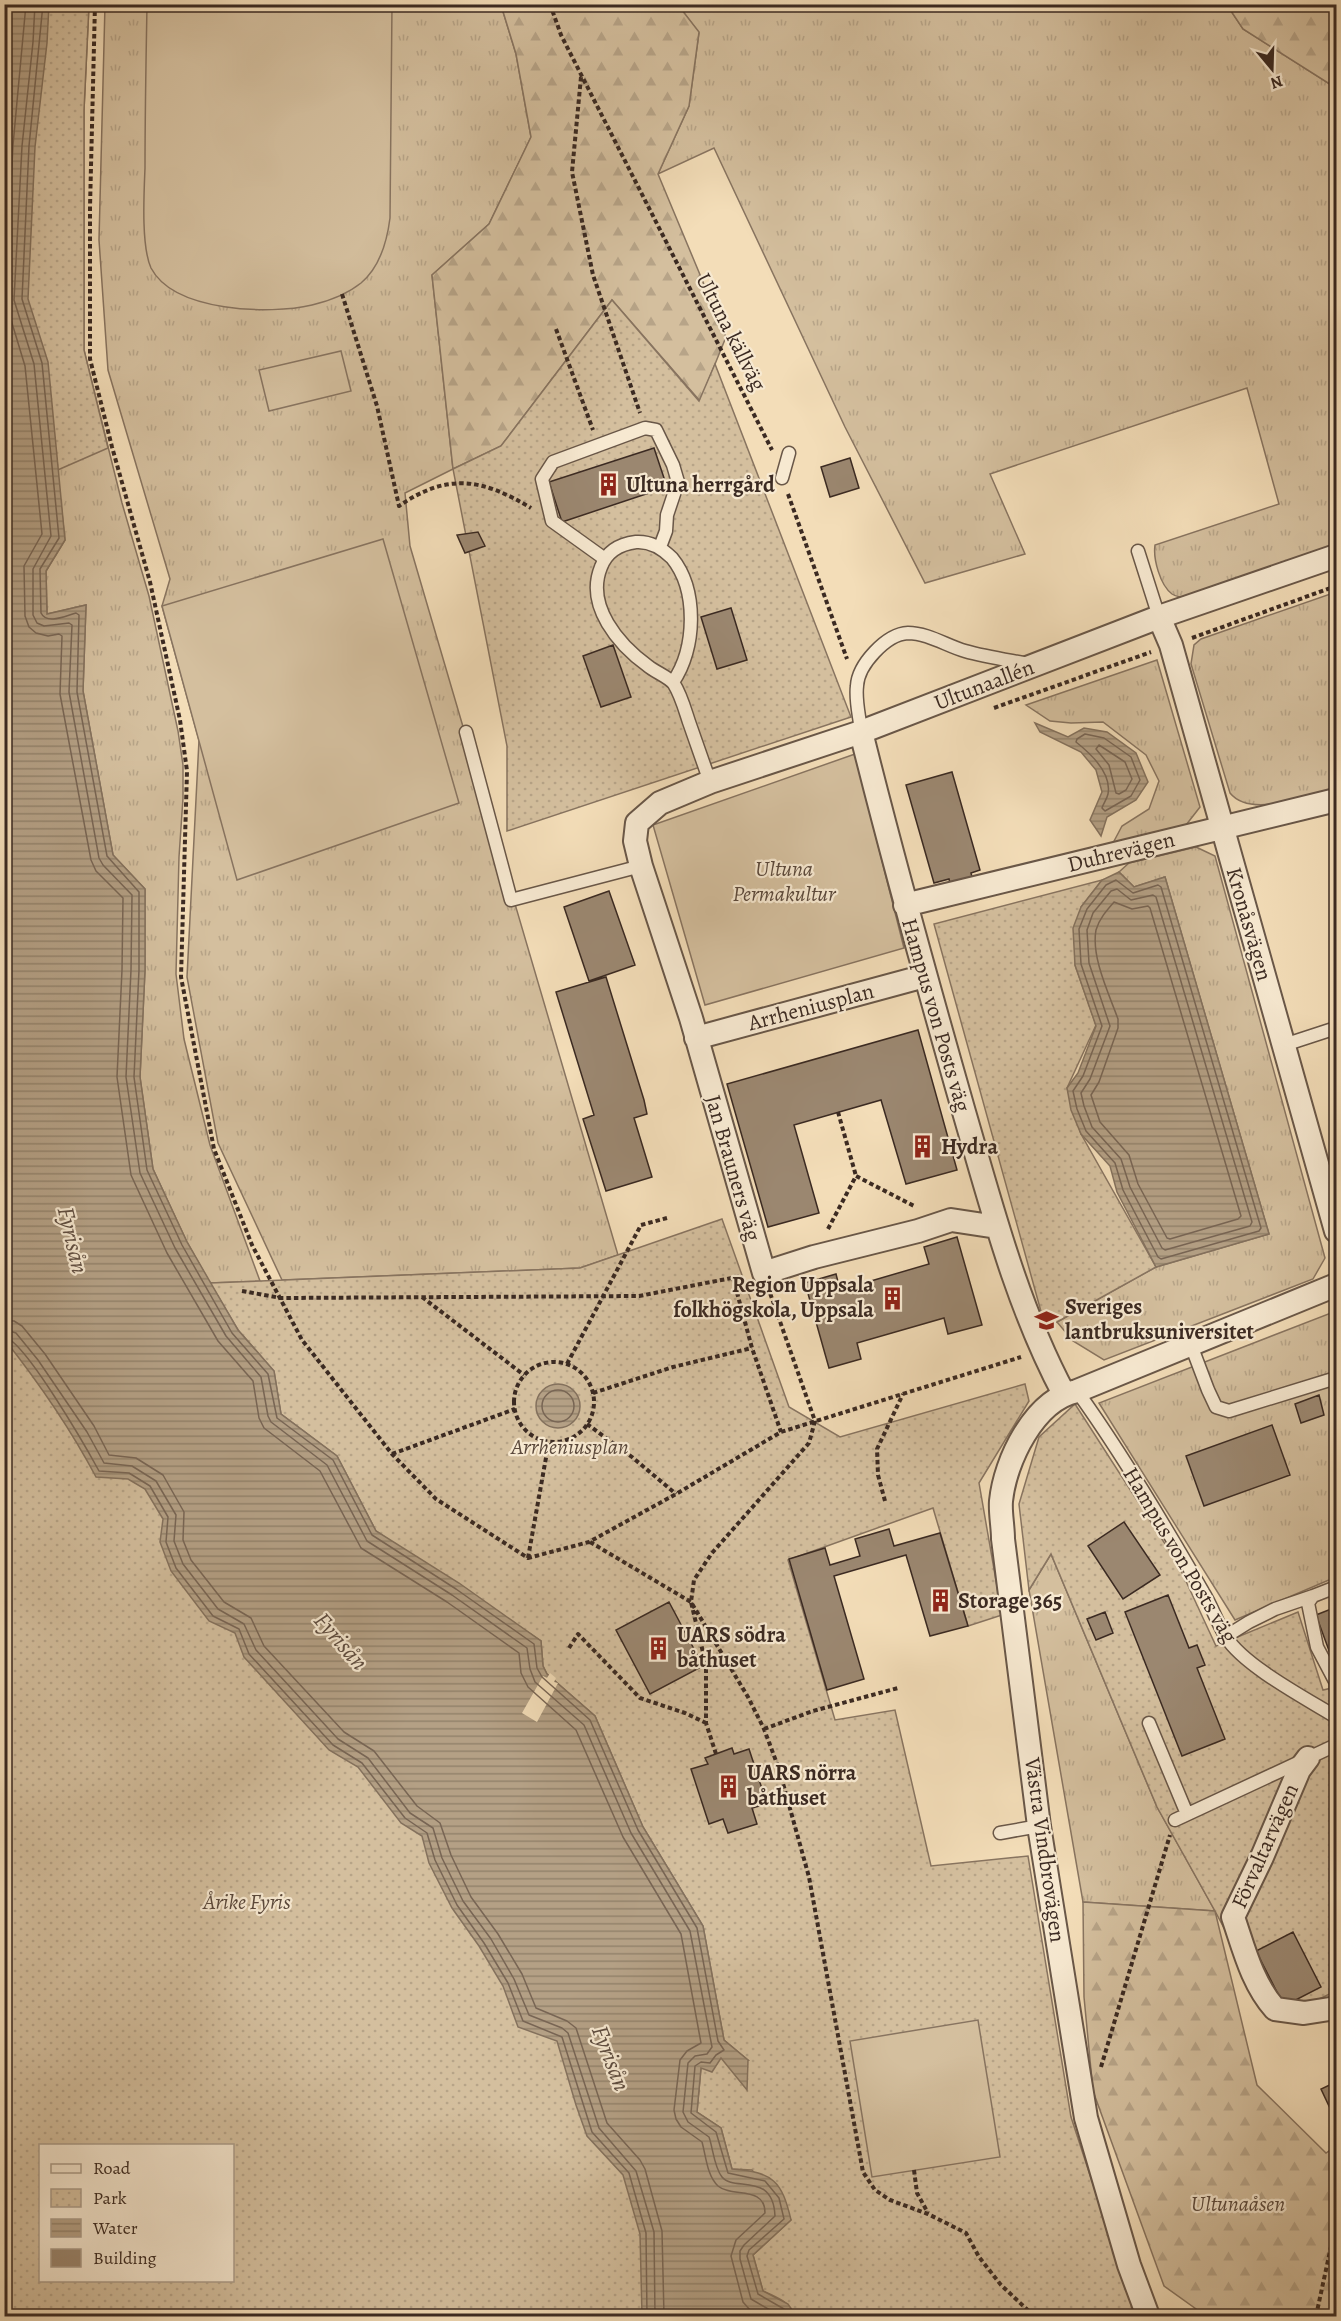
<svg xmlns="http://www.w3.org/2000/svg" width="1341" height="2321" font-family="Alegreya,serif">
<style>
.grass{fill:url(#grass-tufts);stroke:#887460;stroke-width:1.5}
.forest{fill:url(#forest-firs);stroke:#887460;stroke-width:1.5}
.park{fill:url(#park-dots);stroke:#887460;stroke-width:1.5;fill-rule:evenodd}
.garden{fill:#d4bf9e;stroke:#887460;stroke-width:1.5}
.water{fill:url(#water-rules);stroke:#84715d;stroke-width:1.5}
.pier{fill:#f3ddb8}
.lines{fill:none;stroke-linecap:round;stroke-linejoin:round}
.shore{stroke:#786554;stroke-width:1.5}
.building{fill:#9b8770;stroke:#3b2a22;stroke-width:1.5}
.service-casing{stroke:#695748;stroke-width:15}
.minor-casing{stroke:#695748;stroke-width:26}
.path{stroke:#3b2a22;stroke-width:4;stroke-dasharray:4.5 3;stroke-linecap:butt}
.service{stroke:#f7e9d1;stroke-width:12}
.minor{stroke:#f7e9d1;stroke-width:22}
.labels{text-anchor:middle;dominant-baseline:central;stroke-width:4.5;stroke-linejoin:round;paint-order:stroke}
.street-label{font-size:22px;fill:#3b2a22;stroke:#f7e9d1}
.poi-label{font-size:22px;font-weight:bold;fill:#3b2a22;stroke:#f7e9d1;text-anchor:start}
.park-label{font-size:22px;font-style:italic;fill:#5a483b;stroke:#f7e9d1}
.water-label{font-size:24px;font-style:italic;fill:#5f4d40;stroke:#f7e9d1}
</style>
<defs>
<pattern id="grass-tufts" width="24" height="20" patternUnits="userSpaceOnUse" patternTransform="scale(1.5)"><rect width="24" height="20" fill="#d4bf9e"/><path d="M3 7l-1-3M5 7V3M7 7l1-3M15 17l-1-3M17 17v-4M19 17l1-3" fill="none" stroke="#b7a488"/></pattern>
<pattern id="forest-firs" width="22" height="20" patternUnits="userSpaceOnUse" patternTransform="scale(1.5)"><rect width="22" height="20" fill="#d4bf9e"/><path d="M5 1l3.5 6h-7zM16 11l3.5 6h-7z" fill="#b7a488"/></pattern>
<pattern id="park-dots" width="8" height="8" patternUnits="userSpaceOnUse" patternTransform="scale(1.5)"><rect width="8" height="8" fill="#d4bf9e"/><path d="M2 2h.1M6 6h.1" fill="none" stroke="#b7a488" stroke-width="1.8" stroke-linecap="round"/></pattern>
<pattern id="water-rules" width="6" height="5" patternUnits="userSpaceOnUse" patternTransform="scale(1.5)"><rect width="6" height="5" fill="#b4a085"/><path d="M0 2.5h6" fill="none" stroke="#94836c"/></pattern>
</defs>
<rect width="100%" height="100%" fill="#f3ddb8"/>
<filter id="stains"><feTurbulence type="fractalNoise" baseFrequency=".00333" numOctaves="4"/><feColorMatrix values="0 0 0 0 .2 0 0 0 0 .09 0 0 0 0 .02 0 0 0 .5 -.17"/></filter>
<radialGradient id="worn" r=".72"><stop offset=".6" stop-color="#630" stop-opacity="0"/><stop offset="1" stop-color="#630" stop-opacity=".3"/></radialGradient>
<path class="grass" d="M89 5 84 110V350L122 503 149 596 178 731 183 765V798L179 857 176 974 184 1039 210 1145 260 1281 210 1283 187 1242 153 1169 140 1077 145 970V889L113 855 83 691 86 605 47 614 46 571 65 540 30 226Z
M105 5H501L516 54 531 137 489 224 432 275 453 469 405 493 410 546 618 1255 580 1268 282 1280 218 1143 187 977 199 740 162 606 170 579 108 370 99 240Z
M678 5H1227L1243 29 1336 88V548L1195 599C1188 598 1178 598 1172 594 1160 585 1153 559 1155 545L1279 504 1247 388 990 474 1025 554 925 583 845 427 714 148 658 174 689 106 699 33Z
M1336 592V788C1308 795 1251 819 1230 793L1191 664 1194 645 1201 639Z
M1157 660 1200 807 1186 825 1113 843 1122 826 1149 809 1159 781 1146 755 1103 722 1071 723 1050 721 1026 705Z
M1196 847 1215 856 1325 1258 1313 1279 1104 1360 1073 1341 1057 1322 1156 1267 1269 1234 1165 877 1134 887 1119 872 1129 863Z
M1336 1311V1577L1235 1620 1099 1403Z
M1051 1554 1157 1807 1215 1911 1083 1902 1029 1590Z"/>
<path class="forest" d="M501 5H678L699 32 689 106 658 174 726 337 700 401 612 300 501 446 453 469 432 275 489 224 531 137 516 54Z
M1227 5H1336V88L1243 29Z
M1083 1902 1215 1911 1257 2085 1326 2153 1336 2146V2316H1206L1164 2286 1093 2091 1084 1997Z"/>
<path class="park" d="M5 5H89L84 110V350L108 448 5 493Z
M612 300 699 401 715 364 851 717 507 831V746L453 469 501 446Z
M1102 880 1081 907 1075 965 1096 1025 1067 1088 1081 1134 1156 1267 1057 1322 1045 1326 934 924Z
M4 953 538 1866 709 2316H5ZM40 2146H232V2280H40Z
M722 1219 789 1407 840 1437 1025 1384 1029 1401 979 1483 1002 1615 968 1626 933 1508 788 1560 835 1720 895 1710 931 1866 1028 1856 1071 2117 1136 2316H794C792 2302 775 2297 763 2291L753 2255 791 2220 752 2170 732 2169 721 2128 697 2112 701 2068 721 2058 748 2060 724 2040 703 1926 643 1827 595 1716 547 1674 543 1666 541 1641 376 1531 337 1456 281 1414 274 1371 238 1330 210 1283 580 1268Z
M1075 1404 1178 1564 1216 1646 1298 1612 1323 1690 1336 1687V1991L1273 2021 1215 1911 1157 1807 1051 1554 1029 1590 1019 1504 1039 1437Z"/>
<path class="garden" d="M147 5H392L390 218C387 242 380 267 361 283 346 295 329 301 312 305 270 315 174 312 151 268 141 246 144 193 145 168 145 114 146 59 147 5Z
M341 351 351 391 269 411 259 370Z
M383 539 459 803 237 880 162 606Z
M855 754 904 948 705 1005 653 825Z
M978 2020 1000 2157 872 2177 850 2041Z"/>
<path class="water" d="M49 4 47 43 35 147 28 299 48 362 65 540 46 571 47 614 86 605 83 691 113 855 145 889V970L140 1077 153 1169 187 1242 238 1330 274 1371 281 1414 337 1456 376 1531 459 1583 541 1641 543 1666 547 1674 595 1716 643 1827 703 1926 724 2040 748 2060 747 2090 721 2058 712 2072 701 2068 697 2112 721 2128 732 2169C773 2172 782 2181 791 2220L753 2255 763 2291 788 2304 794 2313V2316H642L640 2234 623 2175 587 2136 576 2105 557 2041 518 2027 503 1986 479 1946 452 1908 429 1863 422 1836 401 1823 358 1767 329 1750 244 1657 235 1633 209 1621 171 1571 160 1542 163 1519 145 1489 128 1479 96 1477C70 1428 39 1383 5 1340L4 5Z
M1035 723 1068 737 1084 728 1107 732 1136 753 1148 782 1136 800 1107 817 1101 836 1090 820 1102 792 1096 770 1081 752 1040 732Z
M1119 872 1134 887 1165 877 1269 1234 1156 1267 1117 1192 1110 1166 1081 1134 1071 1110 1067 1088 1078 1073 1096 1026 1075 965 1073 928 1081 907 1102 880Z
M536 1406a22 22 0 1 1 44 0a22 22 0 1 1-44 0Z"/>
<path class="pier" d="M550 1673 556 1678 554 1682 558 1683 537 1722 522 1713 543 1676 547 1678Z"/>
<g class="lines">
<path class="shore" d="M26 4 13 145 5 300 25 366 42 534 24 566 25 616 29 627 36 633 48 636 59 634 62 636 60 694 91 860 96 871 123 898 122 970 117 1077 131 1175 167 1253 218 1341 253 1381 259 1418 264 1428 320 1471 361 1548 447 1602 519 1653 521 1673 528 1687 576 1730 623 1837 681 1934 701 2043 687 2051 680 2060 674 2110 676 2119 681 2127 702 2142C706 2156 707 2176 718 2186 732 2198 765 2185 765 2213L736 2240 731 2256 743 2302 750 2310 763 2316
M35 4 33 42 22 146 14 300 34 364 51 536 33 569V615L37 623 44 626 69 623 72 625 69 692 99 858 103 865 132 895 131 970 126 1077 140 1173 175 1248 226 1336 261 1377 268 1416 271 1422 327 1465 367 1541 452 1595 527 1648 530 1669 535 1682 584 1725 631 1833 690 1931 712 2047 707 2054 695 2056 688 2063 683 2112 688 2122 709 2137C713 2148 714 2167 722 2177 734 2192 773 2171 775 2216L744 2245 740 2251V2259L751 2299 780 2316
M43 4 29 146 22 299 42 363 59 538 40 569 41 613C47 625 65 616 76 613L79 615 77 692 107 856 139 892V970L134 1077 147 1170 182 1245 232 1333 268 1374 277 1418 333 1460 372 1535 456 1589 534 1644 537 1668 542 1677 590 1720 638 1830 697 1928 718 2041 724 2050 716 2055 710 2063 701 2062 695 2066 691 2113 716 2132 728 2173 765 2181 779 2198 784 2219 749 2250 747 2256 758 2294 784 2309 788 2316
M1085 734 1104 738 1131 757 1140 780 1131 796 1105 811 1102 808C1103 804 1107 799 1108 794 1112 773 1090 753 1076 742L1077 739Z
M1099 745 1125 762 1132 779 1126 790 1119 794 1116 793 1109 765 1096 749Z
M1116 880 1133 893 1158 885 1161 887 1261 1228 1259 1231 1161 1259 1158 1257 1123 1190 1115 1163 1086 1131 1077 1109 1073 1091 1083 1076 1102 1026 1081 964 1079 929 1087 909 1106 885Z
M1117 889 1131 900 1153 895 1156 897 1252 1222 1250 1226 1165 1250 1162 1248 1130 1187 1121 1159 1092 1127 1084 1106 1081 1093 1090 1079 1110 1026 1089 963 1087 930 1093 913 1111 891Z
M1114 902 1132 909 1148 906 1150 908 1241 1216 1238 1219 1170 1239 1167 1238 1138 1184 1129 1155 1100 1122 1091 1095 1099 1082 1118 1028V1019C1109 994 1091 957 1096 930 1099 919 1107 910 1114 902Z
M4 1320 14 1321 22 1326 45 1354 94 1426 109 1455 136 1458 163 1475 184 1512 183 1540 191 1560 224 1602 251 1618 264 1646 344 1732 374 1751 417 1806 440 1823 451 1855 471 1897 498 1934 522 1974 536 2008 567 2021 576 2028 607 2123 640 2160 645 2169 662 2231 664 2316
M4 1329 16 1333 38 1360 87 1432 104 1463 132 1466 156 1481 176 1515 174 1541 183 1564 218 1609 244 1624 256 1650 338 1739 368 1758 410 1813 433 1828 442 1858 463 1901 491 1939 514 1979 529 2015 562 2028 568 2033 599 2128 636 2171 654 2232 655 2316
M4 1337C24 1339 87 1449 99 1471L129 1473 150 1486 168 1517 166 1542 176 1568 213 1616 239 1629 249 1654 333 1745 362 1763 405 1818 427 1833 435 1860 457 1905 484 1943 508 1983 523 2021 562 2037 592 2132 629 2173 646 2233 647 2316
M542 1406a16 16 0 1 1 32 0a16 16 0 1 1-32 0Z"/>
</g>
<path class="building" d="M654 448 667 487 562 522 549 482Z
M850 458 859 488 830 497 821 467Z
M478 532 485 546 465 553 457 535Z
M731 608 747 660 717 669 701 617Z
M613 645 631 697 601 707 583 656Z
M952 772 980 870 971 873 972 877 950 883 949 879 934 883 906 785Z
M609 891 635 965 589 981 564 907Z
M606 977 644 1100 647 1114 634 1118 652 1177 606 1191 583 1119 594 1115 556 992Z
M918 1030 957 1170 906 1184 881 1100 794 1125 819 1213 768 1227 727 1084Z
M957 1237 982 1325 948 1334 944 1318 857 1343 861 1359 829 1368 805 1283 836 1274 840 1290 929 1264 924 1247Z
M1319 1395 1324 1415 1301 1423 1295 1404Z
M1272 1425 1290 1475 1204 1506 1186 1456Z
M1124 1522 1160 1575 1123 1599 1088 1546Z
M889 1529 894 1546 940 1533 968 1626 930 1636 906 1555 834 1576 864 1679 827 1690 789 1559 825 1548 830 1565 860 1556 855 1539Z
M1168 1595 1189 1648 1197 1645 1205 1665 1197 1668 1225 1739 1182 1756 1125 1612Z
M669 1602 703 1666 650 1694 616 1630Z
M1336 1607V1667H1335L1316 1615Z
M1105 1612 1113 1633 1096 1640 1087 1619Z
M732 1748 734 1754 749 1749 767 1804 752 1808 757 1824 728 1833 723 1819 709 1824 691 1769 708 1764 705 1758Z
M1293 1932 1321 1987 1284 2006 1256 1951Z
M1336 2082V2121L1321 2089Z"/>
<g class="lines">
<defs>
<path id="service" d="M782 478 789 453
M1138 551 1159 617
M605 559 552 521 542 479 553 462 645 428 656 430 673 465 678 482 667 515 666 531 660 547
M673 682C696 649 698 590 672 558 662 548 651 541 636 542 620 544 607 551 601 567 585 606 619 645 648 666 655 672 669 677 674 684 681 695 685 710 689 722 696 742 703 762 710 782
M466 732 511 900 641 866
M861 732C860 718 855 701 857 686 858 665 886 634 908 633 928 633 947 646 965 651 986 657 1008 660 1029 664
M1284 1045 1336 1028
M1191 1345 1208 1390 1216 1407 1229 1411 1336 1378
M1077 1391C1123 1455 1164 1524 1203 1592 1212 1606 1217 1623 1226 1637 1244 1666 1307 1699 1336 1717
M1225 1637 1249 1622 1275 1609 1313 1596
M1336 1689V1683L1317 1647 1308 1603 1313 1596 1336 1587
M1149 1723 1187 1814
M1175 1820 1336 1745
M1000 1833 1039 1826"/>
<path id="minor" d="M1159 617 1171 645 1336 1231
M861 732C893 860 928 986 964 1112 992 1208 1017 1306 1064 1394
M905 905 1336 800
M696 1038 925 976
M997 1227 951 1220 918 1231 814 1257 764 1273 691 1018 641 866 635 841 637 823 660 803 710 782 861 732 1159 617 1336 556
M1308 1758 1299 1770 1262 1857 1233 1917C1244 1949 1252 1983 1275 2009L1304 2013 1336 2008
M1148 2316 1129 2265 1086 2118 1039 1826 1003 1539C1003 1526 1000 1513 1001 1501 1005 1461 1034 1400 1077 1391L1336 1285"/>
</defs>
<use href="#service" class="service-casing"/>
<use href="#minor" class="minor-casing"/>
<path class="path" d="M95 4 90 207V359L112 447 150 582 180 720 187 771 181 977 214 1149 252 1245 302 1340 392 1454 436 1499 528 1558 589 1542 676 1494 781 1432 1021 1357
M550 4 561 35 772 450
M581 77 572 172 593 275 640 413
M342 294 377 406 399 506C448 472 483 479 531 508
M556 329 593 430
M788 494 847 659
M1192 638 1336 586
M994 708 1151 652
M838 1112 856 1176
M828 1229 856 1176 916 1207
M733 1278 752 1348 781 1432
M242 1291 281 1298 639 1296 742 1276
M422 1297 524 1375
M514 1402a40 40 0 1 1 80 0a40 40 0 1 1-80 0Z
M567 1364 641 1225 667 1218
M593 1393 673 1367 752 1348
M587 1424 632 1457 676 1494
M392 1454 515 1409
M885 1501 878 1475 877 1449 903 1394
M590 1542 691 1602 748 1697 764 1729 779 1769 809 1877 863 2172 875 2190 890 2200 928 2214 966 2233 979 2257 1001 2285 1034 2316
M528 1558 549 1441
M569 1648 578 1634 640 1698 685 1713 706 1723
M764 1729 813 1711 898 1688
M716 1754 706 1723V1665L691 1602 694 1580 712 1553 809 1443 815 1421 770 1293
M1101 2067 1170 1835
M914 2170 917 2193 928 2213
M1316 2316 1332 2242 1336 2236"/>
<use href="#service" class="service"/>
<use href="#minor" class="minor"/>
</g>
<defs>
<symbol id="building-bare" viewBox="-9 -9 18 18"><path d="M-4-6H4V6H1V3H-1V6H-4ZM-2.5-4.3h1.7v1.8h-1.7ZM.8-4.3h1.7v1.8H.8ZM-2.5-1h1.7V.8h-1.7ZM.8-1h1.7V.8H.8Z" fill="#8f2418" stroke="#f7e9d1" stroke-width="2.5" paint-order="stroke"/></symbol>
<symbol id="university-bare" viewBox="-9 -9 18 18"><path d="M0-5L7-2L0 1L-7-2ZM-4 1L0 2.5L4 1V4Q0 6-4 4Z" fill="#8f2418" stroke="#f7e9d1" stroke-width="2.5" paint-order="stroke"/></symbol>
</defs>
<g fill-rule="evenodd">
<use href="#building-bare" x="592" y="468" width="33" height="33"/>
<use href="#building-bare" x="906" y="1130" width="33" height="33"/>
<use href="#building-bare" x="876" y="1282" width="33" height="33"/>
<use href="#university-bare" x="1030" y="1304" width="33" height="33"/>
<use href="#building-bare" x="924" y="1584" width="33" height="33"/>
<use href="#building-bare" x="642" y="1632" width="33" height="33"/>
<use href="#building-bare" x="712" y="1770" width="33" height="33"/>
</g>
<g class="labels">
<g class="street-label">
<text transform="translate(731 332) rotate(63)">Ultuna källväg</text>
<text transform="translate(984 685) rotate(-21)">Ultunaallén</text>
<text transform="translate(1121 852) rotate(-14)">Duhrevägen</text>
<text transform="translate(1249 924) rotate(74)">Kronåsvägen</text>
<text transform="translate(811 1007) rotate(-15)">Arrheniusplan</text>
<text transform="translate(936 1015) rotate(74)">Hampus von Posts väg</text>
<text transform="translate(733 1168) rotate(74)">Jan Brauners väg</text>
<text transform="translate(1180 1555) rotate(59)">Hampus von Posts väg</text>
<text transform="translate(1265 1846) rotate(-66)">Förvaltarvägen</text>
<text transform="translate(1045 1850) rotate(82)">Västra Vindbrovägen</text>
</g>
<g class="poi-label">
<text x="626" y="485">Ultuna herrgård</text>
<text x="941" y="1147">Hydra</text>
<text x="874" y="1285" text-anchor="end">Region Uppsala<tspan x="874" dy="25">folkhögskola, Uppsala</tspan></text>
<text x="1065" y="1307">Sveriges<tspan x="1065" dy="25">lantbruksuniversitet</tspan></text>
<text x="958" y="1601">Storage 365</text>
<text x="677" y="1635">UARS södra<tspan x="677" dy="25">båthuset</tspan></text>
<text x="747" y="1773">UARS nörra<tspan x="747" dy="25">båthuset</tspan></text>
</g>
<g class="park-label">
<text x="784" y="869">Ultuna<tspan x="784" dy="25">Permakultur</tspan></text>
<text x="570" y="1447">Arrheniusplan</text>
<text x="247" y="1902">Årike Fyris</text>
<text x="1238" y="2204">Ultunaåsen</text>
</g>
<g class="water-label">
<text transform="translate(73 1240) rotate(77)">Fyrisån</text>
<text transform="translate(341 1641) rotate(49)">Fyrisån</text>
<text transform="translate(611 2058) rotate(69)">Fyrisån</text>
</g>
</g>
<rect width="1341" height="2321" fill="none" stroke="#f3ddb8" stroke-width="24"/>
<rect x="6" y="6" width="1329" height="2309" fill="none" stroke="#3b2a22" stroke-width="3"/>
<rect x="12" y="12" width="1317" height="2297" fill="none" stroke="#3b2a22" stroke-width="1.5"/>
<rect x="39" y="2144" width="195" height="138" fill="#f7e9d1" stroke="#ac9d8b" stroke-width="1.5"/>
<rect x="51" y="2164" width="30" height="9" fill="#f7e9d1" stroke="#ac9d8b" stroke-width="1.5"/>
<text x="93" y="2174" font-size="18" fill="#3b2a22">Road</text>
<rect x="51" y="2189" width="30" height="18" fill="url(#park-dots)" stroke="#ac9d8b" stroke-width="1.5"/>
<text x="93" y="2204" font-size="18" fill="#3b2a22">Park</text>
<rect x="51" y="2219" width="30" height="18" fill="url(#water-rules)" stroke="#ac9d8b" stroke-width="1.5"/>
<text x="93" y="2234" font-size="18" fill="#3b2a22">Water</text>
<rect x="51" y="2249" width="30" height="18" fill="#9b8770" stroke="#ac9d8b" stroke-width="1.5"/>
<text x="93" y="2264" font-size="18" fill="#3b2a22">Building</text>
<g transform="translate(1272 69) rotate(161)" stroke="#f7e9d1" stroke-width="4.5" paint-order="stroke">
<path d="M0-4.5L10 22L0 15L-10 22Z" fill="#3b2a22"/>
<text y="-9" font-size="16" font-weight="bold" text-anchor="middle" fill="#3b2a22">N</text>
</g>
<rect width="100%" height="100%" filter="url(#stains)"/>
<rect width="100%" height="100%" fill="url(#worn)"/>
</svg>
